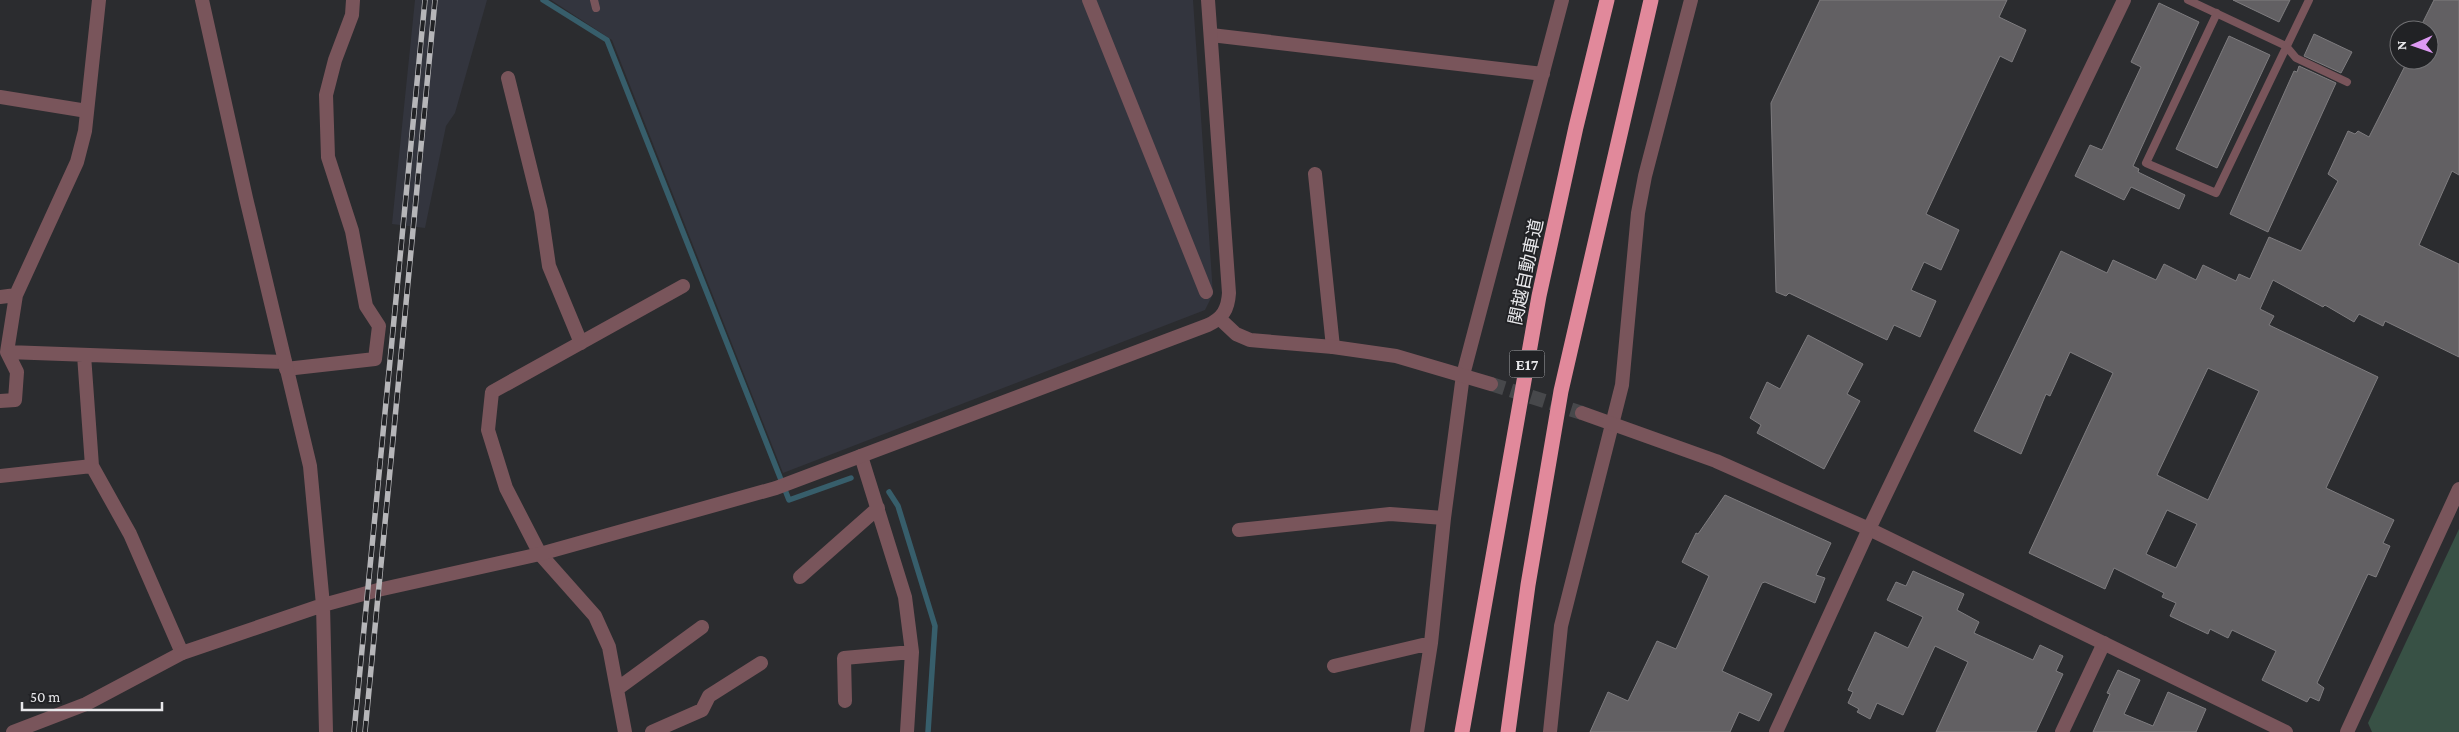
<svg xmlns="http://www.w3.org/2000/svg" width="2459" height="732" font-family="'Crimson Pro','Noto Sans JP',serif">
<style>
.built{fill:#33353e}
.green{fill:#385145}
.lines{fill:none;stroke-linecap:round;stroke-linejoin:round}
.stream{stroke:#375e6b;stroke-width:5.5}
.building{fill:#626063;stroke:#7e7c7f;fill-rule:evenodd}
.tertiary-tunnel{stroke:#47484b;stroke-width:14;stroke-dasharray:14 7;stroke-linecap:butt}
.service{stroke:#79555b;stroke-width:8}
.minor{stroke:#79555b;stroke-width:14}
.tertiary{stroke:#79555b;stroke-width:14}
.motorway{stroke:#e1899b;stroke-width:15}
.rail-casing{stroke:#b6b6b9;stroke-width:5.5}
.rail{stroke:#212225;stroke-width:4;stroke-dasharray:11;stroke-linecap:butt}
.labels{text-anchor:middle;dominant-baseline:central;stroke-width:4;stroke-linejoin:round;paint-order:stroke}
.shield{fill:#212225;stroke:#acadb0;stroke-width:1}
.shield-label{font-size:16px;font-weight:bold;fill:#e8e8eb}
.street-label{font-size:18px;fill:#e8e8eb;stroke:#212225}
</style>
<rect width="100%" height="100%" fill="#2b2c2f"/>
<path class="built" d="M415 0H487L455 113 446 126 425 228 392 224Z
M551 0H1193L1213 294 1205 310 783 473 612 40Z"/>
<path class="green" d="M2459 529V732H2372L2368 723Z"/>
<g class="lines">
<path class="stream" d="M543 0 607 40 789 500 851 478
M889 492 898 506 935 626 928 732"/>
</g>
<path class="building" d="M1820 0H2007L1999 17 2026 30 2012 62 2000 56 1926 214 1959 230 1941 270 1924 262 1911 290 1936 301 1920 337 1894 325 1887 340 1789 293 1786 296 1776 292 1771 103Z
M2233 0H2290L2279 22Z
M2434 0H2459V175L2452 171 2419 245 2459 264V357L2385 321 2383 326 2359 314 2354 322 2325 305 2323 307 2273 280 2260 309 2274 316 2269 325 2378 377 2326 488 2394 520 2383 543 2390 546 2376 577 2368 574 2317 683 2324 688 2319 701 2310 697 2307 702 2262 680 2276 651 2232 630 2228 638 2210 629 2208 634 2170 616 2176 603 2162 597 2164 593 2114 568 2105 589 2029 553 2113 373 2070 352 2050 396 2046 394 2021 454 1974 431 2061 251 2107 273 2113 260 2156 280 2164 264 2196 280 2203 265 2236 281 2239 274 2250 279 2269 237 2301 251 2338 181 2328 174 2348 131 2355 134 2358 131 2369 137 2408 60H2429V30H2419ZM2208 368 2259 391 2208 500 2157 475ZM2167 510 2197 524 2176 568 2146 554Z
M2159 3 2199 22 2133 166 2139 169 2138 172 2185 195 2179 209 2131 187 2124 200 2075 176 2090 145 2102 150 2141 67 2131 62Z
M2314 34 2352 52 2341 73 2304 56Z
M2229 36 2270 55 2217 168 2176 149Z
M2299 66 2336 83 2268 232 2230 214 2294 71 2297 72Z
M1808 335 1863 364 1847 394 1860 401 1824 469 1757 433 1761 425 1750 418 1767 382 1780 389Z
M1725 495 1831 543 1816 575 1825 578 1815 603 1765 582 1762 583 1722 671 1772 694 1759 721 1739 712 1730 732H1590L1608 692 1628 701 1657 641 1676 649 1709 576 1682 562 1696 533 1698 534Z
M1913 571 1964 594 1957 610 1979 622 1974 633 2033 660 2040 645 2063 656 2056 671 2063 674 2036 732H1936L1968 662 1935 646 1903 715 1877 703 1870 719 1857 712 1859 709 1848 703 1853 692 1848 690 1875 632 1908 648 1923 617 1887 600 1896 582 1906 586Z
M2118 670 2140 680 2124 714 2153 726 2168 692 2206 709 2196 732H2093L2110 694 2107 693Z"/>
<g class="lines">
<path class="tertiary-tunnel" d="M1491 384 1582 413"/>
<path class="service" d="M594 0 596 8
M2188 0 2286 46 2296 58 2347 82
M2217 13 2146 163 2216 193 2309 0"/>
<path class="minor" d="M1089 0 1206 292
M1211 35 1543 74
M508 78 541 211 549 266 581 343
M0 97 87 111
M1315 174 1333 347
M0 297 16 295
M7 352 285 362
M84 355 92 466 130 534 182 653
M286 369 375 359 379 326 366 306 352 231 328 157 326 95 335 60 352 15 353 0
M0 401 15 400 17 372 7 352 16 295 77 162 85 131 99 0
M861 456 905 597 912 652 907 732
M0 476 92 466
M1239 530 1390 514 1444 518
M800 577 878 508
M1334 666 1431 643
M617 689 702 627
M845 701 844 658 912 652
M625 732 609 647 595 616 540 554 506 488 488 430 492 392 683 286
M652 732 702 710 709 696 761 663
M1417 732 1431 643 1444 518 1463 375 1562 0
M1550 732 1561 626 1622 385 1638 213 1645 176 1691 0
M2062 732 2104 643"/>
<path class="tertiary" d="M202 0 246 198 310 466 323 605 326 732
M1220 319 1236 334 1250 340 1333 347 1396 356 1491 384
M1582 413 1716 461 1869 529 2286 732
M13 732 86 704 182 653 323 605 378 590 540 554 776 488 1208 325C1223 318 1228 309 1229 293L1208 0
M1776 732 1869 529 2124 0
M2347 732 2459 489"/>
<path class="motorway" d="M1462 732 1539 296 1576 127 1607 0
M1508 732 1528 585 1561 391 1651 0"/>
<defs>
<path id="rail" d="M354 732 425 0
M365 732 435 0"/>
</defs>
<use href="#rail" class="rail-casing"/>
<use href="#rail" class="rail"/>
</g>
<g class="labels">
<rect class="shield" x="1509.5" y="350.5" width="35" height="27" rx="4"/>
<g class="shield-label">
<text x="1527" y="364">E17</text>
</g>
<g class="street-label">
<text transform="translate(1526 272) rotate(-78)">関越自動車道</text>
</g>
</g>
<g transform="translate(2414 45) rotate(268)"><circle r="24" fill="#212225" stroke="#717174"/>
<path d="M0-4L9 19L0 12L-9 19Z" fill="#dd99f3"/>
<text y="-8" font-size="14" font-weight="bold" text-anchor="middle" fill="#e8e8eb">N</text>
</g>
<path d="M22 702v8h140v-8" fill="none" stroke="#e8e8eb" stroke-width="2.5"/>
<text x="30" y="702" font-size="15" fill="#e8e8eb" stroke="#212225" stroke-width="4" paint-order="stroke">50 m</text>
</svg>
